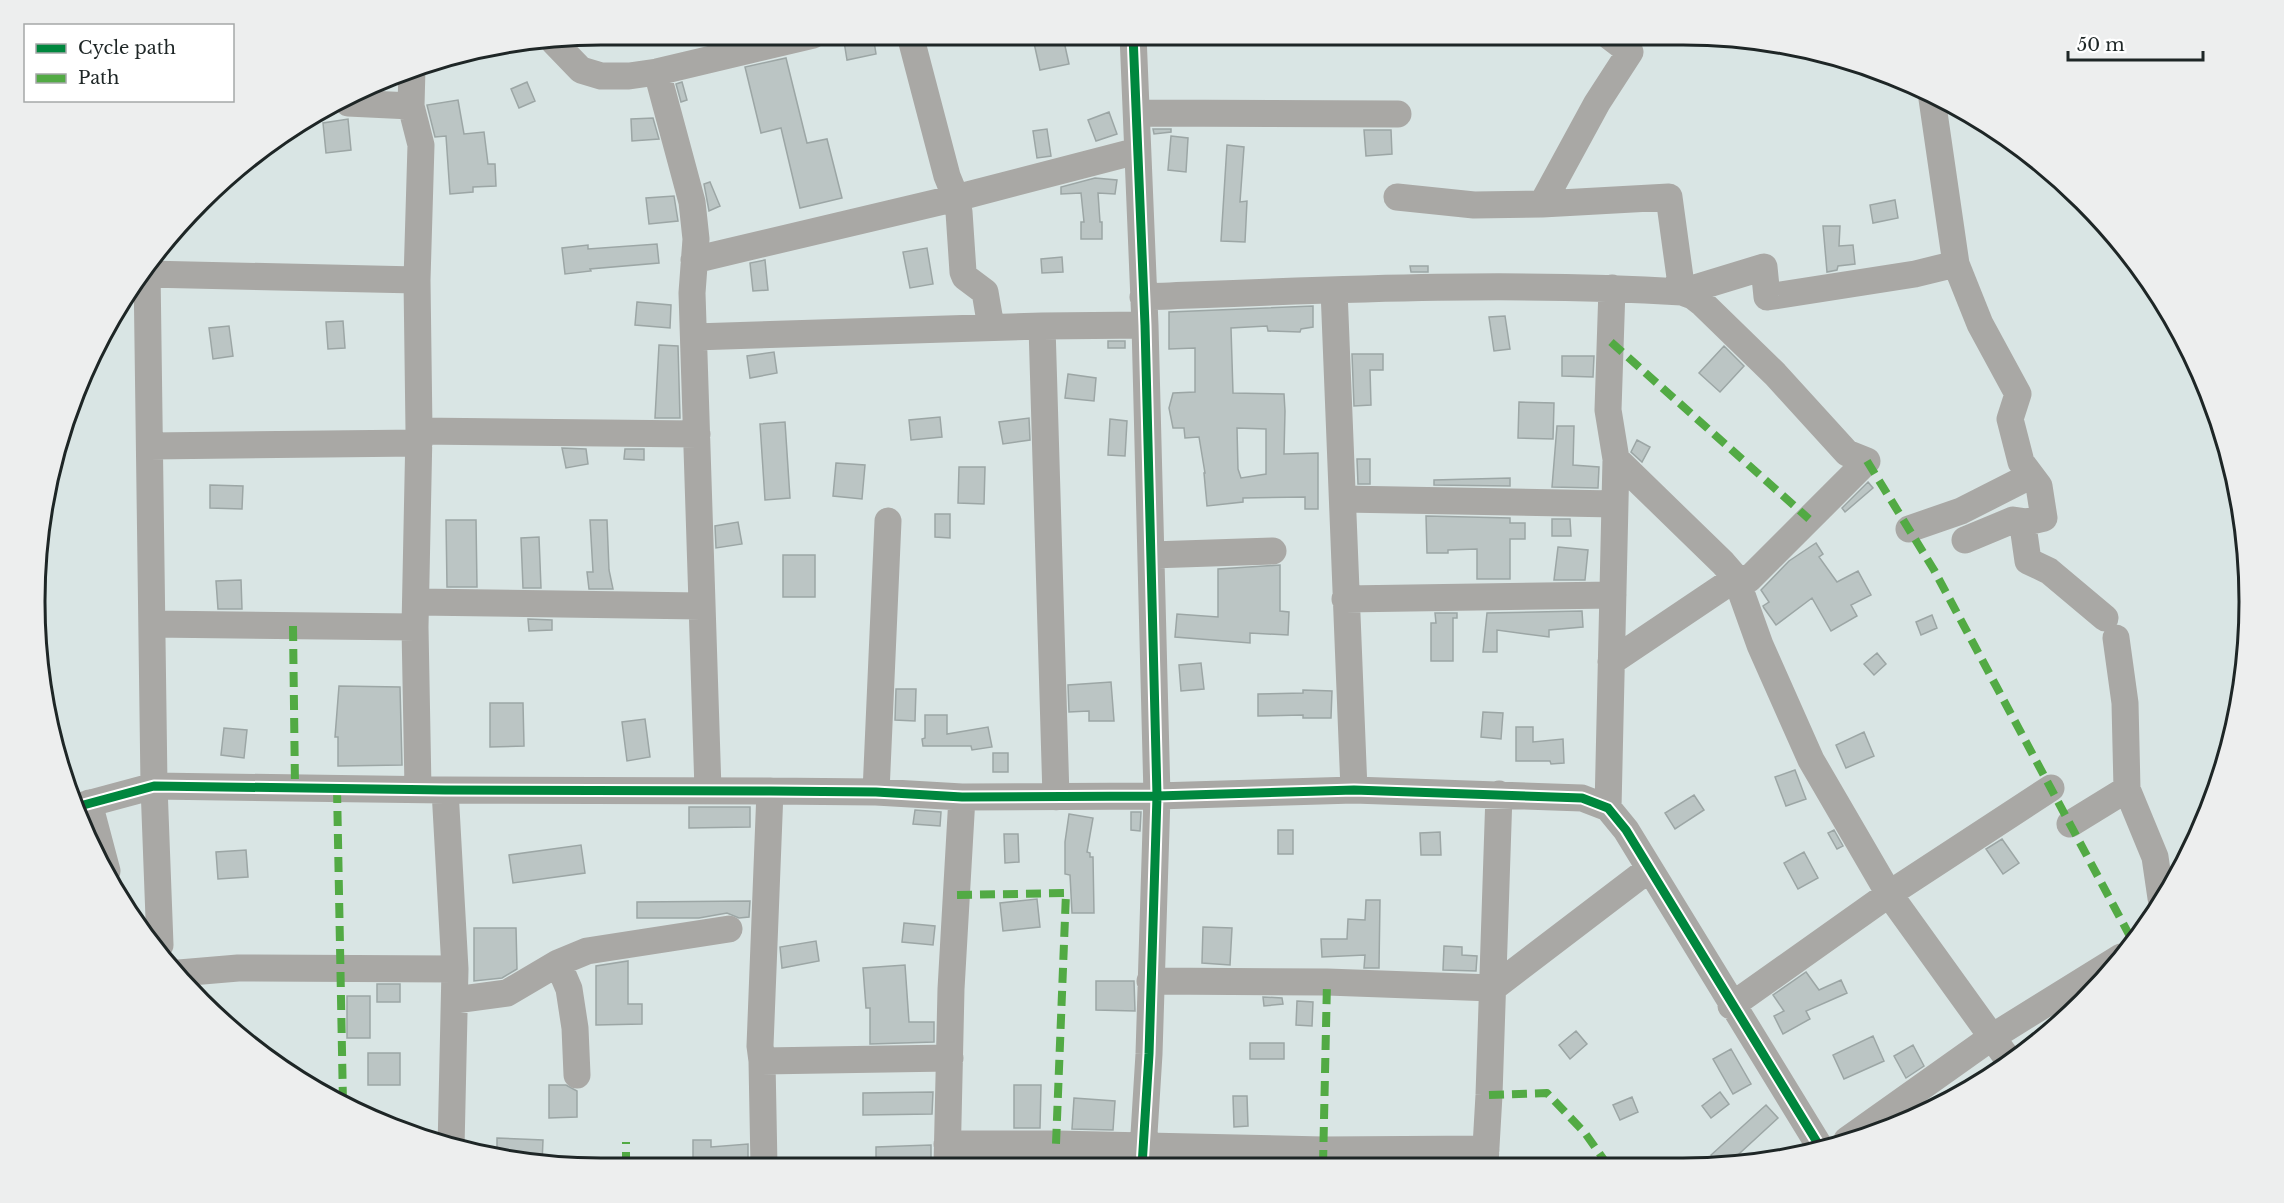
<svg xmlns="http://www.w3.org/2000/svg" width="2284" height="1203" font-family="'Libre Baskerville',serif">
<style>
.building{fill:#bbc5c4;stroke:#9ca6a5;stroke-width:1.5;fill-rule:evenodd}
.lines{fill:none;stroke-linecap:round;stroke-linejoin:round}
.minor{stroke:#a9a8a5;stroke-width:27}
.quiet{stroke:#52aa44;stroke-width:8;stroke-dasharray:15 8;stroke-linecap:butt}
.cycleway-casing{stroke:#fff;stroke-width:13}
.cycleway{stroke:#00873e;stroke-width:9}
.rim{fill:none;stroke:#1e2626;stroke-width:3}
</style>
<rect width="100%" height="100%" fill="#d9e5e4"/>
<path class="building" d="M843 35H873L876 54 847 60Z
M1063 37 1069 64 1040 70 1034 43Z
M786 58 807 143 827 139 842 198 800 208 781 128 761 133 745 67Z
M527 82 535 101 519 108 511 89Z
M682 82 687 100 681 102 676 84Z
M458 100 464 134 484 132 488 164H495L496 186 473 187V192L450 194 446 136 435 137 427 105Z
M1109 112 1117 134 1096 141 1088 120Z
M653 118 659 139 632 141 631 119Z
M348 119 351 150 326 153 323 123Z
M1047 129 1051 156 1037 158 1033 131Z
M1153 129H1171V132L1154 134Z
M1364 130H1391L1392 154 1366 156Z
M1171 136 1188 138 1186 172 1168 170Z
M1227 145 1244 147 1240 202 1247 201 1245 242 1221 241Z
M1095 178 1117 180 1115 194 1098 193 1100 222H1102V239H1081V222H1084L1081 193 1061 194V187Z
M710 182 720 206 709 211 704 184Z
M674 196 678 221 649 224 646 198Z
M1895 200 1898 218 1873 223 1870 205Z
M1823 226H1840L1839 246 1853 245 1855 264 1838 266 1837 270 1827 272Z
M657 244 659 263 590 269 591 271 565 274 562 248 588 245V249Z
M927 248 933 284 910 288 903 252Z
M1062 257 1063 272 1042 273 1041 259Z
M765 260 768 290 753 291 750 263Z
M1410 266H1428V272H1411Z
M637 302 671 305 670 328 635 325Z
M1313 306V327L1301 329 1300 332 1268 331 1267 326 1231 328 1233 393 1284 394 1285 411 1284 454 1318 453V509H1305V497L1243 498V502L1207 506 1204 473H1205L1199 437 1185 438 1184 428H1173L1169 408 1173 393 1195 392V348L1169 349V312ZM1237 428 1266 429V474L1241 478 1238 469Z
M1505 316 1510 349 1494 351 1489 317Z
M343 321 345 348 328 349 326 322Z
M229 326 233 356 213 359 209 328Z
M1108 341H1125V348H1108Z
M659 345 678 346 680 418H655Z
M1724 346 1744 366 1720 392 1699 373Z
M774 352 777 373 750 378 747 356Z
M1352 354H1383V370H1370L1371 405 1354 406Z
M1562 356H1594L1593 377 1562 376Z
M1068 374 1096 378 1094 401 1065 398Z
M1519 402 1554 403 1553 439 1518 438Z
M940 417 942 437 911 440 909 420Z
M1029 418 1030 440 1003 444 999 422Z
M1110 419 1127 421 1125 456 1108 455Z
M785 422 790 498 765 500 760 424Z
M1557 426H1574L1573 465 1599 467 1598 488 1552 487Z
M1637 440 1650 447 1642 462 1631 452Z
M562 448 586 449 588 464 566 468Z
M625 449H644V460L624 459Z
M1357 459H1370V484H1358Z
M836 463 865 465 862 499 833 496Z
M959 467H985L984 504 958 503Z
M1510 478V486L1434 485V480Z
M1868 482 1873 488 1845 512 1842 508Z
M210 485 243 486 242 509 210 508Z
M935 514H950V538L935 537Z
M1426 516 1510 518V523H1525V539H1510V579H1477V549L1448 550V553H1427Z
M1552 519H1570L1571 536H1552Z
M446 520H476L477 587H447Z
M590 520H607L609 570 613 589H589L587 572H593Z
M738 522 742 544 716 548 715 526Z
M539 537 541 588H523L521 538Z
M1816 543 1823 554 1819 557 1837 582 1858 571 1871 595 1851 605 1857 616 1831 631 1812 598 1776 625 1764 608 1763 606 1769 602 1761 590 1789 561Z
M1558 547 1588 550 1585 580H1554Z
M783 555H815V597H783Z
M1280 565V611L1289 612 1288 635 1250 633V643L1175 637 1177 614 1218 617V569Z
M241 580 242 609H218L216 581Z
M1582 611 1583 627 1549 630V637L1497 630V652H1483L1487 613Z
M1435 613H1457V618H1453V661H1431V623H1436Z
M1932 615 1937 628 1921 635 1916 622Z
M528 619 552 620V630L529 631Z
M1877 653 1886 664 1874 675 1864 664Z
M1201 663 1204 689 1181 691 1179 665Z
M1111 682 1114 721H1089V711L1069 712 1068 685Z
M339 686 400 687 402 765 338 766V737H335Z
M896 689H916L915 721 895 720Z
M1303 690 1332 691 1331 718H1303V715L1258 716V694L1303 693Z
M490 703H523L524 746 490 747Z
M1483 712 1503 713 1501 739 1481 737Z
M925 715H947V734L988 727 992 747 972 750 971 746H923L922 739 925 738Z
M645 719 650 757 627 761 622 722Z
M1516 727H1533V742L1563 739 1564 763 1551 764 1550 761H1516Z
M224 728 247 730 244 758 221 755Z
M1864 732 1874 756 1846 768 1836 745Z
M993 753H1008V772H993Z
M1795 770 1806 799 1786 806 1775 777Z
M1694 795 1704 810 1675 829 1665 813Z
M689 807H750V827L689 828Z
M915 810 941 812 940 826 913 824Z
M1131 812H1141L1140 831 1131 830Z
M1069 814 1093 818 1087 852 1090 853V857H1093L1094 913H1072L1070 875 1065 874V842Z
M1278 830H1293V854H1278Z
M1834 830 1843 846 1837 849 1828 833Z
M1440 832 1441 855H1421L1420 833Z
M1004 834H1018L1019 862 1005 863Z
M2002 839 2019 863 2003 874 1986 849Z
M581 845 585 873 513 883 509 855Z
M246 850 248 877 218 879 216 852Z
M1804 852 1818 878 1798 889 1784 863Z
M1037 899 1040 927 1003 931 1000 903Z
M1366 900H1380L1379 968H1364L1365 955 1322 957 1321 939H1347L1348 919 1365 920Z
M750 901 749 917 739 918 727 913 699 918H637V902Z
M904 923 935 926 933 945 902 942Z
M1203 927 1232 928 1230 965 1202 963Z
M474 928H516L517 969 502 978 474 981Z
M816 941 819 961 782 968 780 947Z
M1444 946 1462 947V955L1477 956 1476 971 1443 970Z
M628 961V1004H642V1024L596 1025V966Z
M905 965 909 1022H934V1042L870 1044V1008H866L863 968Z
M1806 972 1819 990 1841 980 1847 993 1806 1011 1810 1019 1783 1034 1774 1016 1784 1011 1773 995Z
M1096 981H1134L1135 1011 1096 1010Z
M377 984H400V1002H377Z
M347 996H370V1038H347Z
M1263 997 1282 998 1283 1004 1264 1006Z
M1297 1001 1313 1002 1312 1026 1296 1025Z
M1576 1031 1587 1044 1570 1059 1559 1045Z
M1873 1036 1884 1061 1844 1079 1833 1055Z
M1250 1043H1284V1059H1250Z
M1913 1045 1924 1066 1906 1078 1894 1056Z
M1731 1049 1751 1084 1733 1094 1713 1059Z
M368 1053H400V1085H368Z
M549 1085H566L577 1091V1117L549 1118Z
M1014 1085H1041L1040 1128H1014Z
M933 1092 932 1114 863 1115V1093Z
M1720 1092 1729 1104 1711 1118 1702 1106Z
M1233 1096H1247L1248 1126 1234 1127Z
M1632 1097 1638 1112 1620 1120 1613 1105Z
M1074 1098 1115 1101 1113 1130 1072 1129Z
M1766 1105 1778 1118 1728 1164H1717L1711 1155Z
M497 1138 543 1140 542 1164 497 1156Z
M693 1140H711V1147L748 1144V1167H693Z
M931 1145V1166H876V1147Z"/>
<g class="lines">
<path class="minor" d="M910 35 947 176 956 198 959 212 963 272 965 277 985 292 991 327
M1133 35 1145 325 1157 796 1149 1054 1142 1166
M554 42 581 70 601 76H629L657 72 813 35
M412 68 411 106 421 145 417 280 419 431 415 627 418 789
M657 72 692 202 696 239 692 293 708 790
M348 103 411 106
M1137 113 1398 114
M1397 197 1474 205 1542 204 1597 103 1630 52 1609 36
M1542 204 1669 197 1682 292 1764 267 1767 297 1915 274 1956 264 1931 92
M694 260 956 198 1137 151
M1956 264 1980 324 2018 394 2010 419 2021 462 2039 486 2044 518 2027 522 2013 520 1965 540
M147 269 154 786 160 945
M147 274 417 280
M1334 290 1354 790
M1143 297C1323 290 1503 281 1682 292L1693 296 1702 303 1775 374 1847 453 1867 461 1749 579 1736 578 1611 662
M1042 326 1056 797
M694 337 1042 326 1145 325
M419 431 697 434
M150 446 419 443
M1616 459 1723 563 1736 578 1760 645 1811 760 1889 894 2010 1062
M1343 499 1615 504
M2027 522 2023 526 2028 561 2049 571 2105 618
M1909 529 1961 511 2030 476
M1151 555 1273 551
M1345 599 1613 595
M417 602 701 606
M152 624 415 627
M2127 789 2155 857 2161 898
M445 790 455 969 451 1148
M770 791 760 1046 762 1061 950 1058
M876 792 888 521
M89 803 107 871
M76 807 154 786 445 790 770 791 876 792 962 797 1157 796 1354 790 1582 798 1608 808 1626 830 1820 1147
M1608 808 1616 459 1608 410 1612 288
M2070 824 2127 789 2125 703 2116 638
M558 963 569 989 575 1028 577 1075
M179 973 238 968 455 969
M1150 981 1327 982 1493 988 1649 869
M455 1000 507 993 558 963 587 951 729 929
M1731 1006 1889 894 2051 788
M762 1061 764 1167
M1847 1140 1992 1037 2121 957
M947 1144H1056L1323 1150 1486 1149
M1485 1164 1489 1095 1499 794
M947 1166 951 989 962 797"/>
<path class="quiet" d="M1611 342 1809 519
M1867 461 1934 570 2132 940
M293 626 295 787
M337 788 343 1104
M957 895 1066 893 1056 1144
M1489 1095 1547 1093 1585 1133 1607 1164
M1323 1165 1327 982
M626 1167V1142"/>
<defs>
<path id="cycleway" d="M1133 35 1145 325 1157 796 1149 1054 1142 1166
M76 807 154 786 445 790 770 791 876 792 962 797 1157 796 1354 790 1582 798 1608 808 1626 830 1820 1147"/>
</defs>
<use href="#cycleway" class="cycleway-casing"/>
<use href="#cycleway" class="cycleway"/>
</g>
<path d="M0 0H2284V1203H0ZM601 45H1683A556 556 0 0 1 2239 601V602A556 556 0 0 1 1683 1158H601A556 556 0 0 1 45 602V601A556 556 0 0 1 601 45Z" fill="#edeeee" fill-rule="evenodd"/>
<path class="rim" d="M601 45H1683A556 556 0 0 1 2239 601V602A556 556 0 0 1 1683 1158H601A556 556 0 0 1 45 602V601A556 556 0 0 1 601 45Z"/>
<rect x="24" y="24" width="210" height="78" fill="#ffffff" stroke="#a5a8a8" stroke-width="1.5"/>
<rect x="36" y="44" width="30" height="9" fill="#00873e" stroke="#a5a8a8" stroke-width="1.5"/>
<text x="78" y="54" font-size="18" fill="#1e2626">Cycle path</text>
<rect x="36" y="74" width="30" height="9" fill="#52aa44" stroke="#a5a8a8" stroke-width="1.5"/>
<text x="78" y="84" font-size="18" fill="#1e2626">Path</text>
<path d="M2068 51v9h135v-9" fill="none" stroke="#1e2626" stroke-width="3"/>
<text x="2077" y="51" font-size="18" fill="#1e2626" stroke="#ffffff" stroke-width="4.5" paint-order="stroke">50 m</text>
</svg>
